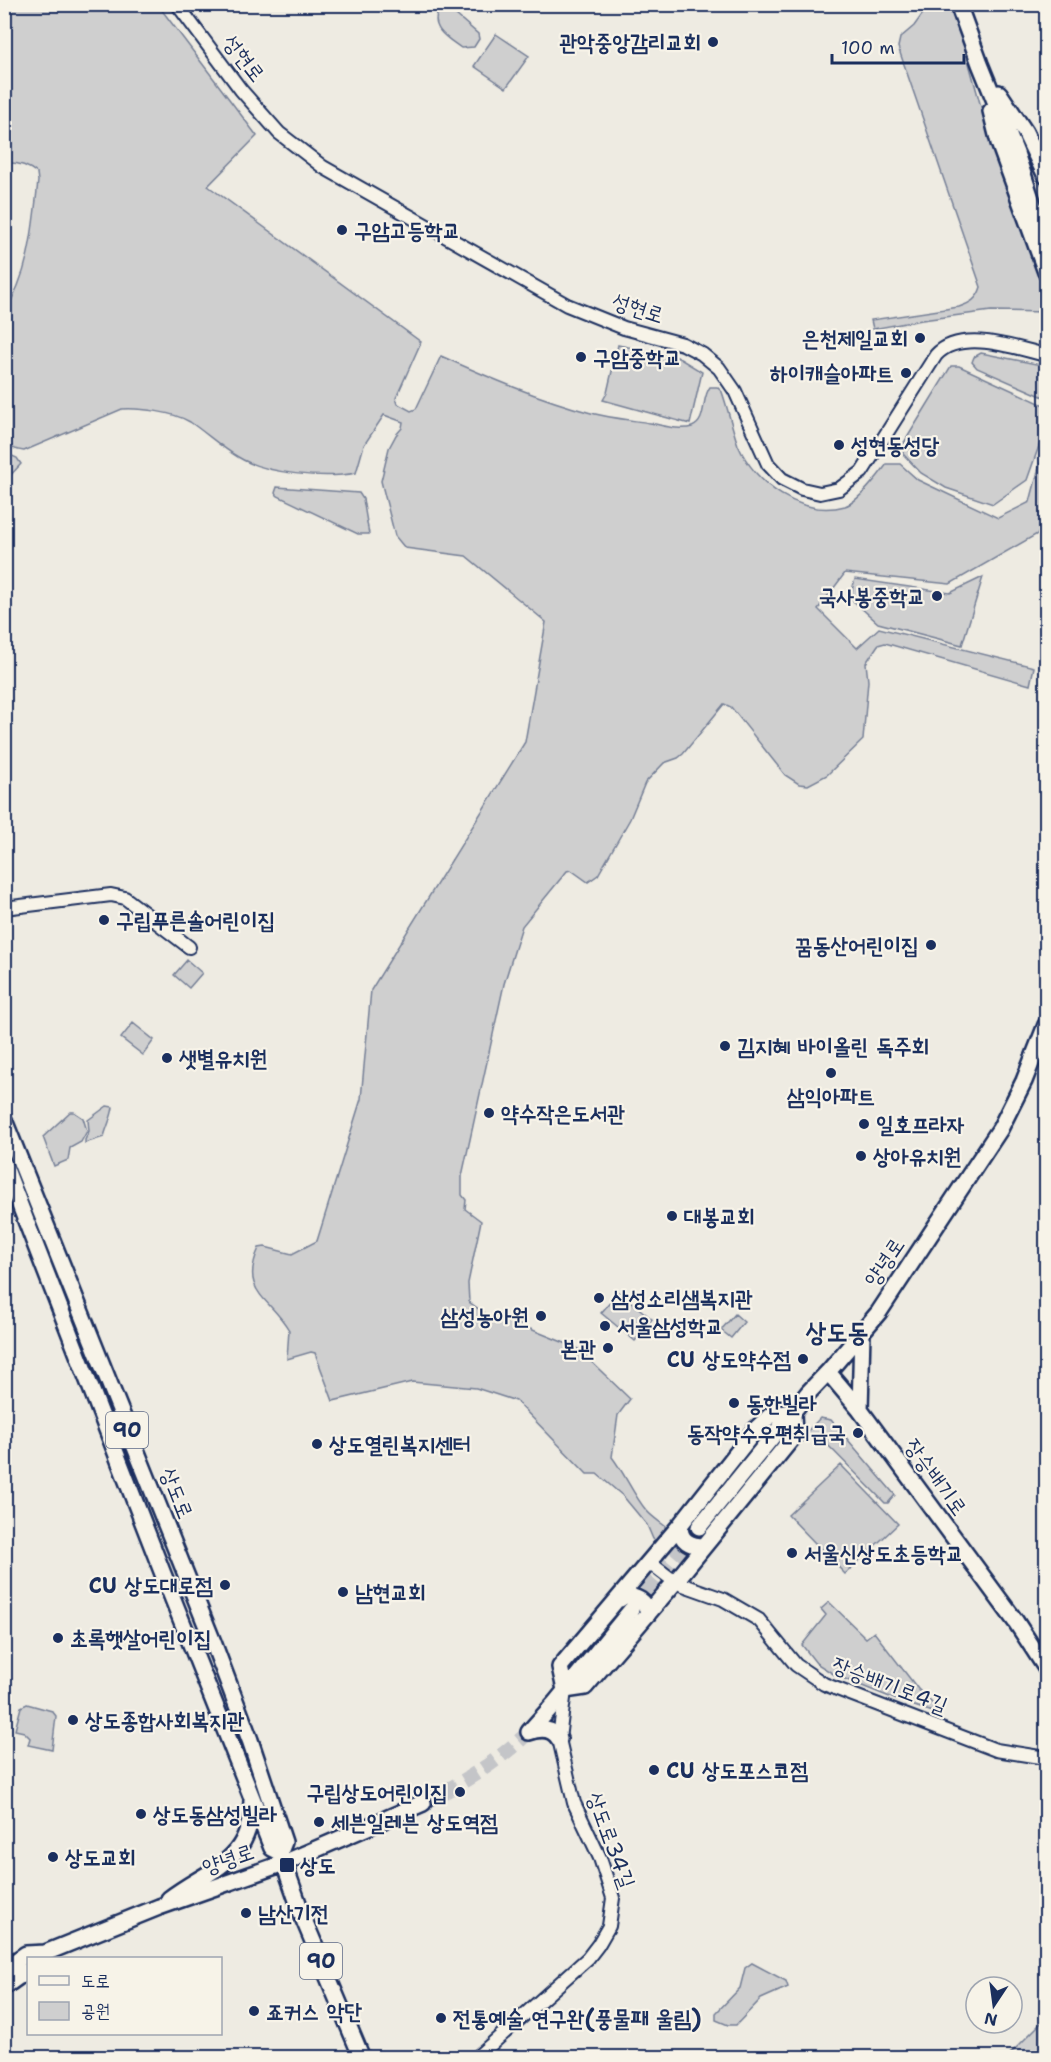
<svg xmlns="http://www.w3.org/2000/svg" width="1051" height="2062" font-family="'Shantell Sans','Poor Story',sans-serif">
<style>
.green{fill:#cfcfcf;stroke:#757f96;stroke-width:1.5}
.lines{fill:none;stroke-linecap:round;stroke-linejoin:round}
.major-tunnel{stroke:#c4c5c8;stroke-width:15;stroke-dasharray:15 8;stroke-linecap:butt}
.minor-casing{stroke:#1b2f5e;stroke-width:16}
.major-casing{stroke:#1b2f5e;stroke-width:20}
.minor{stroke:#f7f3e8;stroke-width:12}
.major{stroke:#f7f3e8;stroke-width:15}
.poi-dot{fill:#1b2f5e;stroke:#f7f3e8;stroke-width:2}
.labels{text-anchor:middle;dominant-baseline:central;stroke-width:4.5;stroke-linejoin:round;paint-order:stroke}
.shield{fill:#f7f3e8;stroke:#5d6a87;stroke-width:1.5}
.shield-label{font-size:21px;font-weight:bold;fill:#1b2f5e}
.poi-label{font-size:22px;font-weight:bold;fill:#1b2f5e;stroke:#f7f3e8;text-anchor:start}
.street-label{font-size:22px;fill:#1b2f5e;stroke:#f7f3e8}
.quarter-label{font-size:26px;font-weight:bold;fill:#1b2f5e;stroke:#f7f3e8}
</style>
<rect width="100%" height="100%" fill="#eeebe2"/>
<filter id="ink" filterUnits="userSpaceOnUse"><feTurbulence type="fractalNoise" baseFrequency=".0167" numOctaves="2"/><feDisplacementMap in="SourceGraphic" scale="12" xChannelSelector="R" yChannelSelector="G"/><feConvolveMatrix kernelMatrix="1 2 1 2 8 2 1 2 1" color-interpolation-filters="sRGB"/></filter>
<g filter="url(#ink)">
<path class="green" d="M5 5H158L257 136 208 186 421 342 396 398 398 404 411 411 416 409 441 356C490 378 539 399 591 413 610 418 631 420 650 423 662 425 680 431 692 427 707 422 701 398 710 387H717L722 392C728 409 732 428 738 445 755 484 801 518 845 506 858 502 879 475 887 464H900L918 480 998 518 1030 502 1046 441V530H1044L950 584 845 573 818 609 857 648 879 628 1034 667 1030 685 885 643 878 645 866 663 868 681 863 740 827 775 808 785 799 784 785 775 731 707 724 704 683 754 678 758 664 763 645 783 630 819 598 875 588 882 571 870 567 871 522 926 504 984 462 1176V1195L466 1200 465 1209 481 1221 468 1283 469 1302 489 1316 518 1324 577 1348 630 1399 618 1415 612 1457C625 1474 633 1494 646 1510 651 1516 658 1521 665 1526V1530L657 1541 653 1539 647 1525 623 1496 597 1474H587L516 1401 476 1388 412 1382 333 1401 315 1353 311 1352 287 1359 289 1330C270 1297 239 1293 259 1248L265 1247 292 1254 317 1241 361 1099 371 990 525 742 546 622 466 556 405 548 395 536 381 481 389 448 396 435 402 428 403 422 384 415 364 445 356 473C325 479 265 474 238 457 221 447 206 433 190 422 174 412 140 408 122 409L24 451C16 450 9 448 5 440L4 313C30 273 33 227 38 181L37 173C27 165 17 162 5 163Z
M929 5H953L992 147 1046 285V312L991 311 922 320 873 329 871 320 959 307C970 303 977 300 981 287L898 47 900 38 914 26Z
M448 8 478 34 479 39 474 47 461 48C449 39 430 29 438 12Z
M496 34 529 56 506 88 474 66Z
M618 345 677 357 702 372 690 424 603 400 607 393Z
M981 353 1046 366V398L977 368 972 362 974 357Z
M951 366H959L1046 406V426L1027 480 993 504 946 488 921 473 903 454 902 446Z
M5 453 17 458 21 464 7 479H5Z
M277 487 359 493 363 499 369 534H358L278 496 275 493Z
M983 577 962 645 878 623 850 598 855 579 950 593Z
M187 960 202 973 189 988 174 975Z
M133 1023 154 1040 143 1055 121 1038Z
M107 1106 113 1107C112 1117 106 1128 104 1137L85 1143V1140L89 1131 88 1120Z
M70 1112H74L83 1118 87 1131 81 1142 70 1148 68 1160 54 1166 43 1137Z
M619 1292 652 1319 635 1341 601 1313Z
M735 1314 744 1322 731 1338 721 1330Z
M820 1418 831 1420 895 1495 888 1503H885L820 1437 817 1435 801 1442 800 1439Z
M841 1465 898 1524 845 1574 788 1515Z
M829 1602 866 1638 874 1632 918 1689 940 1711 939 1714 902 1702 835 1675 816 1663 802 1645 826 1615 821 1609Z
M27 1704 52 1711 56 1716 52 1750 28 1745 30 1738 24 1732 15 1730 21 1707Z
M752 1963 786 1981 788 1987 761 1999 736 2025H728L716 2020V2013L740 1988 745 1968Z
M1046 2018V2053L1042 2057H1007Z"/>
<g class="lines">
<path class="major-tunnel" d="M631 1610 699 1527
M423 1803C466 1781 493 1765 529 1732"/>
<defs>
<path id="minor" d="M177 4 241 90 279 133 323 167 567 305 624 328 683 344 702 354 719 368 735 391 768 464 782 479 802 489 820 493 839 489 862 472 936 355C961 328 1016 348 1046 355
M4 908 111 895 125 898 189 947
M649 1562 675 1582 723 1599 759 1620 796 1665 824 1684 996 1750 1046 1758
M476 2058 588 1958 598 1945 609 1926 613 1898 600 1858 574 1803 559 1739 565 1690"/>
<path id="major" d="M958 4 980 64 1016 153 1046 244
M999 93 1025 132 1046 176
M991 111 999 143 1046 272
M4 1120 213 1642 250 1740 284 1842 280 1852 304 1920 362 2058
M4 1164 163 1574 272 1848 280 1852
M828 1372 860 1410 1016 1622 1046 1668
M860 1410 862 1332
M793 1412 794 1436 675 1582 585 1687 565 1690 560 1667 681 1524 756 1429 771 1415Z
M680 1526C680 1541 690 1546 704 1546
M699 1527 808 1393 828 1372 879 1312 1000 1129 1024 1081 1046 1025
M620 1599 624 1596C636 1596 647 1601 648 1614
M529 1732 555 1703 631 1610
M529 1732C540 1728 553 1728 559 1739
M169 1899C211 1867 251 1864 252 1800
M4 1969 26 1954 45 1953 159 1907 284 1863 423 1803
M4 1987 18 1977 28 1971"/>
</defs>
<use href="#minor" class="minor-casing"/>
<use href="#major" class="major-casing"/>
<use href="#minor" class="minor"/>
<use href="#major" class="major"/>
</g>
</g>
<g class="poi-dot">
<circle cx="713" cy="42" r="6"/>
<circle cx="342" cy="230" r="6"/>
<circle cx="920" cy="338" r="6"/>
<circle cx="581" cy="357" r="6"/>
<circle cx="906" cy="373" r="6"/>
<circle cx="839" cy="445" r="6"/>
<circle cx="937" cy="596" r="6"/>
<circle cx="104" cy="920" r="6"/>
<circle cx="931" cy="945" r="6"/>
<circle cx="725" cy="1046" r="6"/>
<circle cx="167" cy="1058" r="6"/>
<circle cx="831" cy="1073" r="6"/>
<circle cx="489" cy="1113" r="6"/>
<circle cx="864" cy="1124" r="6"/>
<circle cx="861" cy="1156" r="6"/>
<circle cx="672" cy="1216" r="6"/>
<circle cx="599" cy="1298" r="6"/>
<circle cx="541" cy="1316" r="6"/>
<circle cx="605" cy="1326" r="6"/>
<circle cx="608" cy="1348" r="6"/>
<circle cx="803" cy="1359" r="6"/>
<circle cx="734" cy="1403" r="6"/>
<circle cx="858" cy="1433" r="6"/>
<circle cx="317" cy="1444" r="6"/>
<circle cx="792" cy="1553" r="6"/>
<circle cx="225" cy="1585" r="6"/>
<circle cx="343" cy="1592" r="6"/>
<circle cx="58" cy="1638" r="6"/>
<circle cx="73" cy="1720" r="6"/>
<circle cx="654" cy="1770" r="6"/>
<circle cx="460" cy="1792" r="6"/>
<circle cx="141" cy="1814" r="6"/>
<circle cx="319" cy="1822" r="6"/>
<circle cx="53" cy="1857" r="6"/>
<rect x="279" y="1857" width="16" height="16" rx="3"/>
<circle cx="246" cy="1913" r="6"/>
<circle cx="254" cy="2011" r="6"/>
<circle cx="441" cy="2018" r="6"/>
</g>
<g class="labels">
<g class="shield">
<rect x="106" y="1412" width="42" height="36" rx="4.5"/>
<rect x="300" y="1943" width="42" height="36" rx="4.5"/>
</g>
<g class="shield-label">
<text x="127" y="1430">90</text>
<text x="321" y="1961">90</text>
</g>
<g class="poi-label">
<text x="701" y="42" text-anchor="end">관악중앙감리교회</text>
<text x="354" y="230">구암고등학교</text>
<text x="908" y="338" text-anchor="end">은천제일교회</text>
<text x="593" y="357">구암중학교</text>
<text x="894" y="373" text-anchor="end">하이캐슬아파트</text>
<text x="851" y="445">성현동성당</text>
<text x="925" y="596" text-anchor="end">국사봉중학교</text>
<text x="116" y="920">구립푸른솔어린이집</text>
<text x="919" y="945" text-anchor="end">꿈동산어린이집</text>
<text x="737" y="1046">김지혜 바이올린 독주회</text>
<text x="179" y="1058">샛별유치원</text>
<text x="831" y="1096" text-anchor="middle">삼익아파트</text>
<text x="501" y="1113">약수작은도서관</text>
<text x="876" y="1124">일호프라자</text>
<text x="873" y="1156">상아유치원</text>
<text x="684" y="1216">대봉교회</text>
<text x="611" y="1298">삼성소리샘복지관</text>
<text x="529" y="1316" text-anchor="end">삼성농아원</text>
<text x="617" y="1326">서울삼성학교</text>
<text x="596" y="1348" text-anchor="end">본관</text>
<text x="791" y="1359" text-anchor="end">CU 상도약수점</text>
<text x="746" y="1403">동한빌라</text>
<text x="846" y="1433" text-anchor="end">동작약수우편취급국</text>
<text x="329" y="1444">상도열린복지센터</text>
<text x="804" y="1553">서울신상도초등학교</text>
<text x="213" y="1585" text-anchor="end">CU 상도대로점</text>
<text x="355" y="1592">남현교회</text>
<text x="70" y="1638">초록햇살어린이집</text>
<text x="85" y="1720">상도종합사회복지관</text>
<text x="666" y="1770">CU 상도포스코점</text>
<text x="448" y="1792" text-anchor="end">구립상도어린이집</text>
<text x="153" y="1814">상도동삼성빌라</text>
<text x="331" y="1822">세븐일레븐 상도역점</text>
<text x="65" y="1857">상도교회</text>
<text x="300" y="1865">상도</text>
<text x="258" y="1913">남산기전</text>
<text x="266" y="2011">죠커스 악단</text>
<text x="453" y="2018">전통예술 연구완(풍물패 울림)</text>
</g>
<g class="street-label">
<text transform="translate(244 58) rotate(52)">성현로</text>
<text transform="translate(638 308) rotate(18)">성현로</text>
<text transform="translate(884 1262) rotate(-56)">양녕로</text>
<text transform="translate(936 1477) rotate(54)">장승배기로</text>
<text transform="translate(177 1493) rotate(68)">상도로</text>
<text transform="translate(890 1685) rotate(21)">장승배기로4길</text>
<text transform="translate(611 1840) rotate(70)">상도로34길</text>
<text transform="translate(228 1859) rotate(-19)">양녕로</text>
</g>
<g class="quarter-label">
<text x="837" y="1331">상도동</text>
</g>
</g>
<rect width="1051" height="2062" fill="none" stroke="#f7f3e8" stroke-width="24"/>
<rect x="12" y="12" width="1027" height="2038" fill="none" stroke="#1b2f5e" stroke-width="2" filter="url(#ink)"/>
<rect x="27" y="1957" width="195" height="78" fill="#f7f3e8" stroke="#9fa5b1" stroke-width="1.5"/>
<rect x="39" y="1976" width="30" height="9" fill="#f7f3e8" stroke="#9fa5b1" stroke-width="1.5"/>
<text x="81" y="1987" font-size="18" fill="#1b2f5e">도로</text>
<rect x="39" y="2002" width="30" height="18" fill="#cfcfcf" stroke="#9fa5b1" stroke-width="1.5"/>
<text x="81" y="2017" font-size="18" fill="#1b2f5e">공원</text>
<g transform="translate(994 2005) rotate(193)"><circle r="28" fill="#f7f3e8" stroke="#9fa5b1" stroke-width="1.5"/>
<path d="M0-4.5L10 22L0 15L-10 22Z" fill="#1b2f5e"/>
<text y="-9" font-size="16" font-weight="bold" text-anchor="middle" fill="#1b2f5e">N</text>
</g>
<path d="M832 54v9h132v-9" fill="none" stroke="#1b2f5e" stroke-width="3"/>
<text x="841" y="54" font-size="18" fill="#1b2f5e" stroke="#f7f3e8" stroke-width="4.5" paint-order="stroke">100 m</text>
</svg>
